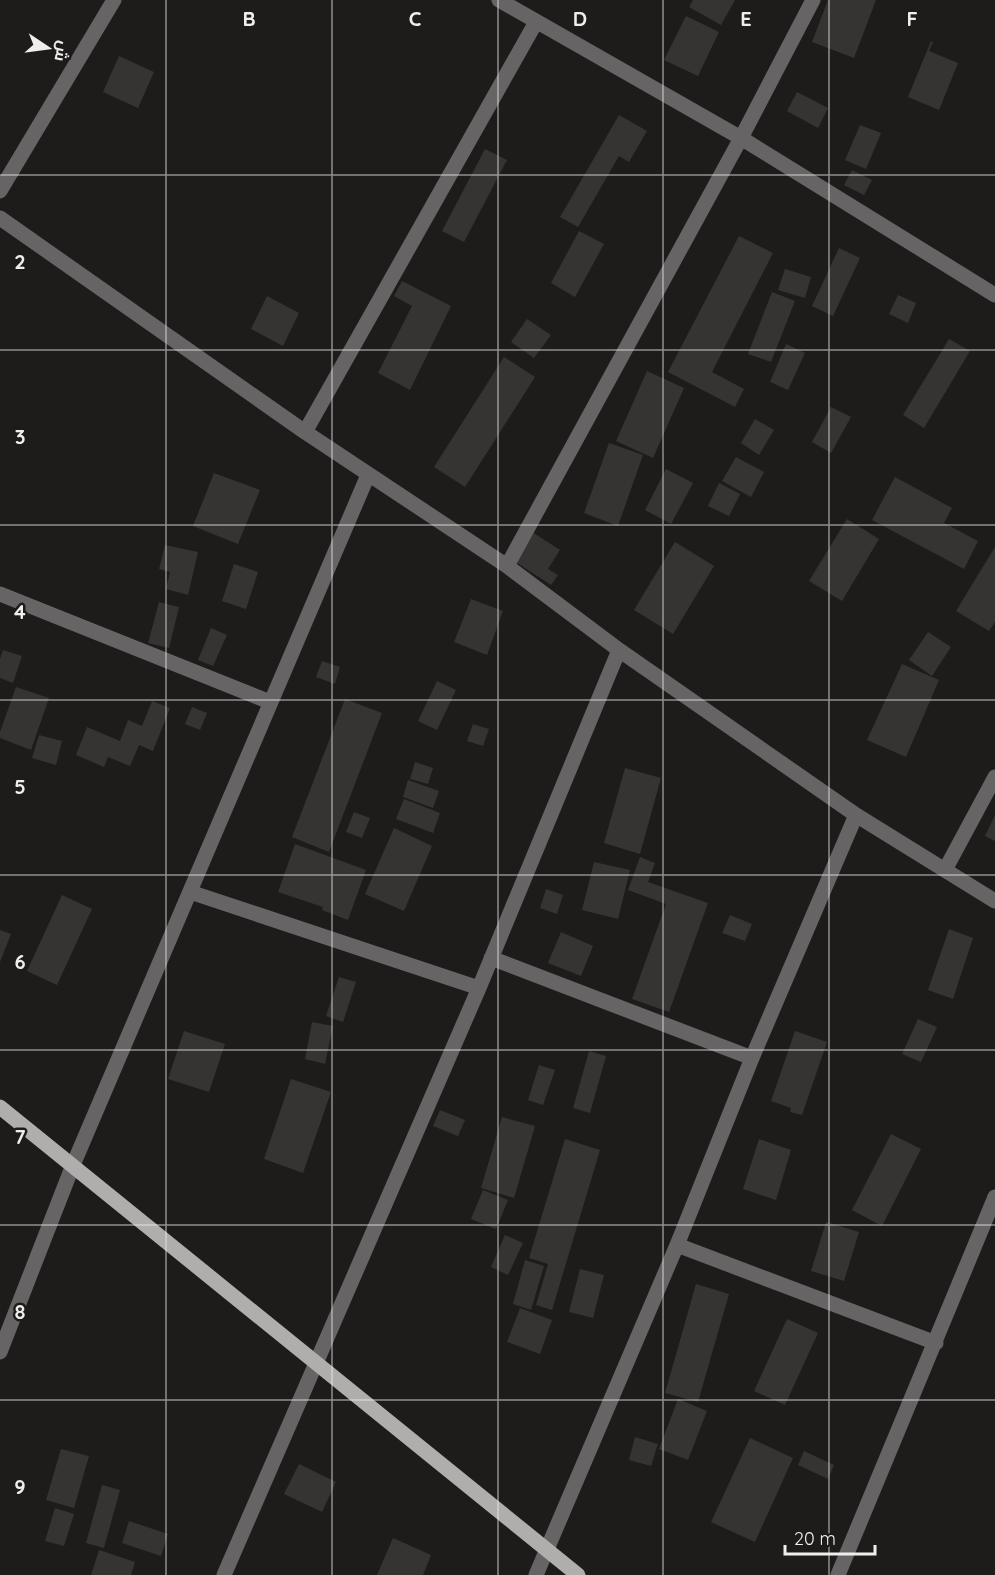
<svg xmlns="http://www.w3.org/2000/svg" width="995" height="1575" font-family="Quicksand,Cairo,sans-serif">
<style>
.building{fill:#353432}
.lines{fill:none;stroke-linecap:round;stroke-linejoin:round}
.minor{stroke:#666464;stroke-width:15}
.major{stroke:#b0adad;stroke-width:15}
.grid{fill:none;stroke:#efeeed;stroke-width:1.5;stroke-opacity:0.55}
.grid-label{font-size:20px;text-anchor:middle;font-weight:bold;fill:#efeeed;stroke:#1e1c1b;stroke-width:5;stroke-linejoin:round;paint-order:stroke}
</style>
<rect width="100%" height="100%" fill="#1e1c1b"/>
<path class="building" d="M693 0H735L721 25 689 7Z
M828 0H876L854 58 812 42Z
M686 16 719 32 698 76 664 60Z
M931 41 933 42 929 51 958 63 939 110 908 97Z
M119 56 154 72 138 108 103 92Z
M797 92 828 108 818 128 787 111Z
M619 115 647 131 629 162 619 156 578 227 560 217Z
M860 125 881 133 866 169 845 160Z
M485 149 507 160 464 242 442 231Z
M852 170 872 180 864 195 844 185Z
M579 231 604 244 575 297 551 283Z
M739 236 773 253 712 372 744 389 735 407 668 372Z
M839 248 860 258 833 316 812 306Z
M785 269 811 277 805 298 778 290Z
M402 281 451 306 410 390 378 373 412 306 394 296Z
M772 292 795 301 771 362 748 354Z
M898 295 916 303 908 323 889 314Z
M267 296 299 313 283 346 251 329Z
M527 319 551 335 534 358 511 342Z
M949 339 970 351 924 428 903 415Z
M786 344 805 353 788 390 770 382Z
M504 357 535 377 465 487 434 467Z
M647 371 684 388 653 458 616 441Z
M831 407 851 417 831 453 812 442Z
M755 419 774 430 759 455 741 443Z
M609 443 643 455 618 526 584 513Z
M736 457 764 472 751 497 722 481Z
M666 469 693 483 671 524 645 510Z
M214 473 260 490 238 544 193 526Z
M895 477 952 508 944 523 978 541 964 569 872 520Z
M719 483 740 494 729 516 708 506Z
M847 519 879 539 842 601 809 581Z
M529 530 560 550 548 569 558 575 551 585 511 559Z
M675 542 714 566 673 634 634 610Z
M165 545 198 552 188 595 166 589 170 572 159 569Z
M995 547V622L989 631 956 611Z
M234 564 258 572 246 609 222 601Z
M471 599 503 611 487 655 454 642Z
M159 602 179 607 169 648 148 643Z
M211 628 227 635 213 666 198 660Z
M928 632 951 647 932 676 909 660Z
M3 650 22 656 13 683 0 678V659Z
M322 661 340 667 335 684 316 677Z
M902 664 939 680 906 757 867 740Z
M437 681 456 690 437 730 418 721Z
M16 687 49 698 31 750 0 738V732Z
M345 699 382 713 329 852 292 837Z
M152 701 170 708 153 751 139 745 130 766 108 757 104 767 76 755 87 727 120 741 128 720 142 726Z
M192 707 207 713 200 730 185 724Z
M473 724 489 729 483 746 467 741Z
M39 735 62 741 56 765 32 758Z
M415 762 433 768 428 784 410 779Z
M625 768 661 778 640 854 604 843Z
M408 780 439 791 433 808 403 797Z
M404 799 440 813 433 833 396 819Z
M354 812 370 818 362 838 346 832Z
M995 815V841L985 836Z
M394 828 432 846 404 911 365 894Z
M295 844 366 870 348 920 322 910 323 907 278 892Z
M640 857 655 863 648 882 708 903 669 1012 632 999 666 904 628 890Z
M594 862 630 870 618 919 582 910Z
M546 889 563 895 557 914 540 908Z
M62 895 92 909 57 985 27 971Z
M730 915 752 924 745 941 722 933Z
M949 929 973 938 953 999 928 990Z
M0 930 11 934 0 962Z
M561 932 593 946 581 976 548 963Z
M339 977 356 982 343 1022 326 1016Z
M918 1019 937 1027 921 1062 902 1054Z
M312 1022 333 1026 325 1064 305 1059Z
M184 1031 225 1044 209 1092 168 1079Z
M795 1031 827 1042 802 1115 790 1112 791 1108 771 1101Z
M589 1051 606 1056 590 1113 573 1108Z
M539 1065 555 1070 543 1105 528 1100Z
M291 1079 331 1092 303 1173 264 1159Z
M440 1110 465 1120 458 1136 433 1126Z
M502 1117 535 1126 514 1198 481 1188Z
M891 1134 921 1149 882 1226 852 1210Z
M565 1139 600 1150 552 1310 536 1305 548 1264 529 1258Z
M759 1139 791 1150 776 1200 743 1189Z
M483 1190 508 1200 496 1229 471 1219Z
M826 1222 859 1232 844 1281 811 1271Z
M505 1235 523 1243 508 1275 491 1267Z
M525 1260 544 1266 531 1310 513 1304Z
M580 1269 604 1275 593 1318 569 1312Z
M696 1284 729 1294 698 1402 665 1393Z
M520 1308 552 1320 540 1354 507 1342Z
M787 1319 818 1333 785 1405 754 1391Z
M678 1399 707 1411 688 1460 659 1449Z
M635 1437 658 1444 651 1466 629 1460Z
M750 1438 793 1458 755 1542 711 1522Z
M61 1449 89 1456 74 1508 46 1500Z
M804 1451 834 1465 828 1479 798 1465Z
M299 1464 336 1482 322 1512 284 1494Z
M102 1485 120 1490 104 1548 86 1543Z
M55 1508 74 1514 64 1546 45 1541Z
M129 1521 168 1534 161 1556 122 1543Z
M393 1538 431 1555 423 1575H377Z
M99 1550 135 1562 131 1575H91Z"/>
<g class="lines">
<path class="minor" d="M499 0 741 138 995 295
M0 191 114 0
M0 218 305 432 507 566 619 650 856 815 995 901
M305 432 536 22
M507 566 741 138 813 0
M0 594 270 702
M945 870 995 777
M190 892 479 988
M491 958 752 1058
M677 1245 936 1343
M0 1352 73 1165 368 475
M224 1575 479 988 619 650
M536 1575 677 1245 752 1058 856 815
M838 1575 995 1197"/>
<path class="major" d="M0 1107 578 1575"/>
</g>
<path class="grid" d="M166 0V1575M332 0V1575M498 0V1575M663 0V1575M829 0V1575M0 175H995M0 350H995M0 525H995M0 700H995M0 875H995M0 1050H995M0 1225H995M0 1400H995"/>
<g class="grid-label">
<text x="249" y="26">B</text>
<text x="415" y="26">C</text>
<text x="580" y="26">D</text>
<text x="746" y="26">E</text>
<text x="912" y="26">F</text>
<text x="20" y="269">2</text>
<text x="20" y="444">3</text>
<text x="20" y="619">4</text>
<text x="20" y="794">5</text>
<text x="20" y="969">6</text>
<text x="20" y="1144">7</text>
<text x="20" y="1319">8</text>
<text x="20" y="1494">9</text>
</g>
<g transform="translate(48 48) rotate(103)" stroke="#1e1c1b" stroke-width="4.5" paint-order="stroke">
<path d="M0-4.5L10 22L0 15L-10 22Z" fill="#efeeed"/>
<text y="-9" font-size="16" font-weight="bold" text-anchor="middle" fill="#efeeed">ش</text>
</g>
<path d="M785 1545v9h90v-9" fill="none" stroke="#efeeed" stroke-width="3"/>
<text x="794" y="1545" font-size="18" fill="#efeeed" stroke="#1e1c1b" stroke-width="4.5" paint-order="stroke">20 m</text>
</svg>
